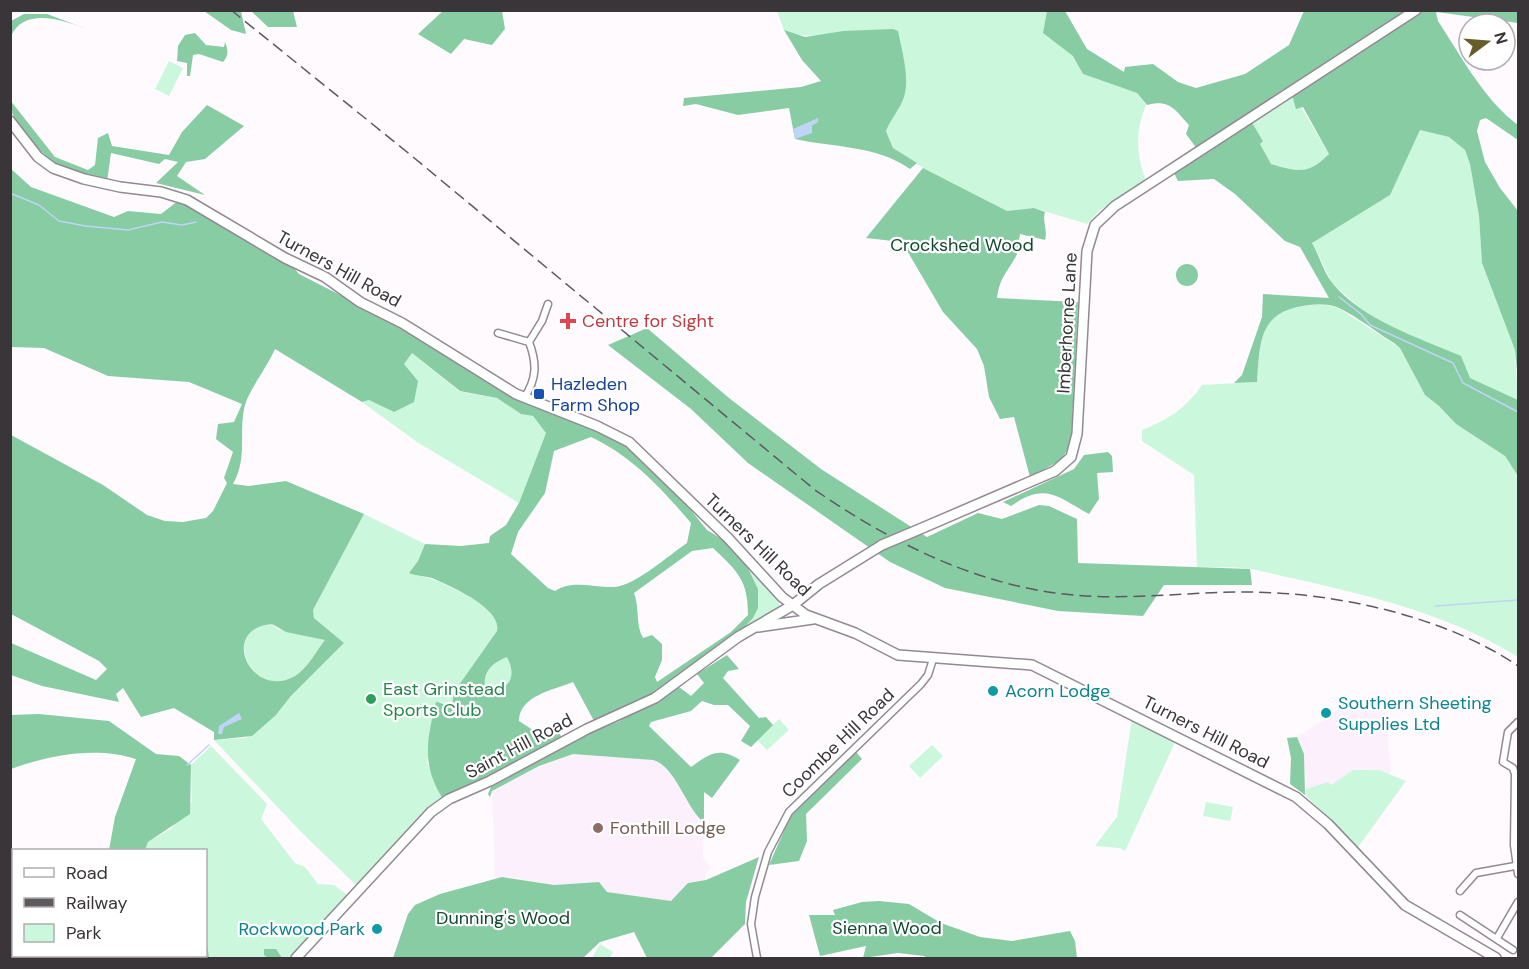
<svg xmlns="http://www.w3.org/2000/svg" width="1529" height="969" font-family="'DM Sans',sans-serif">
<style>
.built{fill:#fdf0fd}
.green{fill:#cbf7dc}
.forest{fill:#88cca4;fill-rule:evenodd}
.water{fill:#bfd4f7}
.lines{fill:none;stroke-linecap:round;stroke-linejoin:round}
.stream{stroke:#bfd4f7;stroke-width:1.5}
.street-casing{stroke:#938993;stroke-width:9}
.secondary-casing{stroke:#938993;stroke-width:12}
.street{stroke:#fff;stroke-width:6}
.secondary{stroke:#fff;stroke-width:9}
.rail{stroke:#5d595d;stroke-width:1.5;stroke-dasharray:12 6;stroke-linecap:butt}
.secondary-bridge-casing{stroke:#938993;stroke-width:12;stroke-linecap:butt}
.secondary-bridge{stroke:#fff;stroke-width:9}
.health-dot{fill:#e0444e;stroke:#fff;stroke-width:2}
.transit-dot{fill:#1a4fb4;stroke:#fff;stroke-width:2}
.culture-dot{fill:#0f9aa8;stroke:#fff;stroke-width:2}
.leisure-dot{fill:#2e9e5b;stroke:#fff;stroke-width:2}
.education-dot{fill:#8d6e63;stroke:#fff;stroke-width:2}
.labels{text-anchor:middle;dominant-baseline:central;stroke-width:4.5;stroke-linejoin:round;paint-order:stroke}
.park-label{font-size:18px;fill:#13482e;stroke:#fff}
.street-label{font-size:18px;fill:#393539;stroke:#fff}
.health-label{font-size:18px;fill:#be3a42;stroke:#fff;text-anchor:start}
.transit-label{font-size:18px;fill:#164399;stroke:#fff;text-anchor:start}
.leisure-label{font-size:18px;fill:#27864d;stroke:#fff;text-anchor:start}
.culture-label{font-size:18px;fill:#0d838f;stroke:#fff;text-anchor:start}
.education-label{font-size:18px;fill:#785e54;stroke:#fff;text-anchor:start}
</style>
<rect width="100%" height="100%" fill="#fefafe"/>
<path class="built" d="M1360 698 1384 700 1391 774 1366 769 1330 785 1328 782 1306 789 1304 755 1297 737 1325 719 1320 711 1326 707 1331 714Z
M573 754 612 755 658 761 662 757 704 791 703 858 711 867 705 875 706 880 688 883 671 901 607 892 598 882 554 885 509 877 495 878 492 791 539 766Z"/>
<path class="green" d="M777 11H1047L1044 33 1074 56 1083 74 1137 93 1146 105C1135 131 1136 155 1146 181L1100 210 1087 224 1034 208 1007 211 923 168 893 148 886 130 898 109 843 31C822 34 804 40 784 30Z
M169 61 183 68 169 96 155 89Z
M1291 90 1329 154C1308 175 1298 172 1271 164L1259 144 1263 141 1251 121Z
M1420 130 1449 137 1465 150 1470 164 1479 216 1482 263 1515 350 1518 400 1470 378 1360 308 1332 283 1312 242 1389 195Z
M1326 304 1340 309 1400 348 1425 395 1439 406 1456 424 1505 456 1518 476V657C1440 608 1344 590 1256 570 1238 566 1216 568 1197 567L1194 475 1142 441V430C1168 420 1186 408 1202 385L1257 382C1261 324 1263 307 1326 304Z
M412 353 459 391 497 398 521 414 533 416 546 433 519 503 417 442 362 402 369 400 394 412 404 364Z
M364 514 425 544 418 561 409 573C417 576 424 576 432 579 450 586 502 608 497 631L454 692 452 706 441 702 427 762 443 799 357 886 302 833 214 740 246 738 276 715 290 697 344 643 314 618 313 610Z
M747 566 768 587 781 607 779 610 746 626 753 618 758 589Z
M272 624 277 629 326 640C317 650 308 668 296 675 255 703 216 629 272 624Z
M507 656C518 679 508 688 487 696 479 676 489 664 507 656Z
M1132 718 1176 740 1125 851 1120 848 1095 846 1117 817Z
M779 719 789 730 767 750 757 740Z
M932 745 943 756 920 778 909 766Z
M211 746 267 804 261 819 295 863 305 867 318 884 334 885 349 896 288 958H25L31 956H206V850H145L148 842 172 828 192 801 191 765Z
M1353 770H1379L1406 781 1358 847 1305 795 1306 789 1328 782 1331 785Z
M1206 802 1233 807 1230 821 1203 816Z
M600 944 613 952 610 958H592Z"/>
<path class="forest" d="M444 10 502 11 505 29 492 45 464 39 451 54 418 34Z
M204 11H241L246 34 231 30Z
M251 11H293L297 27H268Z
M1047 11H1065L1087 49 1124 72 1125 67 1153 64 1178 82 1196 88 1245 74 1289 45 1304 11H1518V23L1436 12 1438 21C1461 56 1484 100 1518 125V140L1486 118 1480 120 1477 131 1485 162 1500 188 1518 211V381L1515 350 1482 263 1479 216 1470 164 1465 150 1449 137 1420 130 1390 195 1312 243C1319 255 1324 273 1333 284 1365 321 1417 337 1461 356L1470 378 1518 400V476L1505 456 1456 424 1439 406 1425 395 1400 348 1394 343C1376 332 1358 317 1339 308 1327 303 1316 304 1303 306 1258 313 1260 344 1257 382L1234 383 1242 375 1262 317 1263 294 1329 298 1300 247 1285 241 1235 194 1214 179 1178 181 1173 171 1200 153 1186 134 1189 125C1175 110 1170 99 1147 105L1137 93 1083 74 1073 56 1043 33ZM1291 91 1296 109 1303 107 1329 154C1308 175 1298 172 1271 164L1260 144 1263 141 1251 121Z
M24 14H47L87 29C64 21 25 6 11 36V21Z
M893 29 898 31C902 51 910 78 904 97 900 109 891 119 886 131L893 148 917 163 910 169C876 145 835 148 795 139L789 108 738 115 696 104 683 106 684 98 801 87 821 81 802 60 784 30 805 37 843 31Z
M195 33 206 45 224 47 225 42C228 49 229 56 223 62L199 54 193 55 190 76H187V63L177 61 178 46 185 35Z
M10 100 55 157 88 170 95 165 98 138 108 133 112 146 169 155 182 132 207 105 244 126 205 159 186 162 177 176 205 195 156 183 178 162 165 159 159 164 111 153 107 182C66 172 51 166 25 133 15 121 11 115 10 100Z
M10 168 31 187 114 217 128 211 161 214 178 201 190 206 293 267 299 274 399 325 493 385 537 408 597 428 625 445 676 492 707 530 725 541 747 566 758 589V608L753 618 740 632 648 696 594 721 573 682C553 690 519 696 519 721L536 732 560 734 562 739 491 777 443 799C421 764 427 740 436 702L452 706 454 692 497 631C502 608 450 586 432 578 424 576 416 576 409 573L418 561 425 544 461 546 489 543 490 536 506 525 519 503 546 433 533 416 521 414 497 398 460 391 412 353 404 364 418 381 414 402 394 412 369 400 362 402 275 349C267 367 252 386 246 402 237 429 249 456 233 484L249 486 286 481 364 514 313 610 314 618 344 643 290 697 276 715 252 736 214 740V732L174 708 141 717 123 688 116 694 119 702 42 686 11 675V643L96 680 107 669 99 661 11 614V435L103 485 147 515 165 521 183 522 206 518 213 511 227 483 224 478 233 452 216 439 218 424 234 422 242 404 189 382 108 376 44 348 11 347ZM591 437C632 456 662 489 691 523L687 543C669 555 636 585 615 587 595 588 572 579 555 591L548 588 511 554 518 532 545 493 554 451ZM713 548C738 572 748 580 748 615L731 632 657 682 655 677 662 660V644L652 635 643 638C635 624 640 609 634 593L692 551ZM272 624 286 632 325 640C317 650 307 669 295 676 252 701 217 629 272 624ZM507 657C518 679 508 688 488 696 479 676 489 664 507 657Z
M923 168 1007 211 1034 208 1045 212C1042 222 1048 230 1045 240L1020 234C1018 243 1020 250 1015 258 1006 274 1000 277 997 298L1078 302 1071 444 1061 460 1030 477 1014 417 1000 419 989 397 984 366 977 349 943 312 902 242 866 238Z
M1176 275a11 11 0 1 1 22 0a11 11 0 1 1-22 0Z
M647 328 729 398 821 469 927 537 978 513 1002 519 1039 505 1049 506 1077 519 1078 563 1250 569 1252 585H1164L1143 616 1058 611 945 588 890 562 748 463 691 409 608 345Z
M1108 452 1112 456 1113 472 1097 473 1099 499 1089 514C1056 496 1045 482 1011 506L1003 502 1074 469 1084 455Z
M727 655 739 669 728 671 723 678 759 718 766 717 773 725 751 747 741 741 750 726 728 705H714L702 701 691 711 651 722 649 726 691 767C709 754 719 746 740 760L712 798 704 792V822C687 811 676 766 653 760L573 754 539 766 492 791 490 797 488 794 491 787 589 733 620 721 626 715 679 687 691 696 704 683 697 674Z
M39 714 109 721 156 754 179 756 191 765 190 814 148 842 145 850H109L115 817 136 759C96 746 49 755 11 769V715Z
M1297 737 1304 754 1305 795 1290 784 1291 758 1287 738Z
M856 752 862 759 806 814 807 841 799 861 769 865 790 817Z
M759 857 746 902 745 924 711 958H647L634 932 600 942 583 958H393L408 914 415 905 440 894 502 877 554 885 599 882 607 892 671 901 688 883 706 880Z
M879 901 909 904 941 923 980 937 1012 941 1070 931 1075 941 1077 958H927L924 956 898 953 863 958 866 946 820 956 809 915H835L833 910 862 902Z
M206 935 209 958H145L142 956H206Z
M264 949H276L282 958H268L264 955Z"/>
<path class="water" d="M818 118V122L812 126V133L795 139 793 129Z
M239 713 242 719 224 727 222 734H218L219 726Z"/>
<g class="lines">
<path class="stream" d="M10 193 39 205 59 221 85 226 128 230 162 222 182 225 196 222
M1339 297 1361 314 1370 325 1453 363 1463 383 1518 412
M1435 606 1518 600
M187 765 209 745"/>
<defs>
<path id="street" d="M498 333 529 342
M524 398C537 379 537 363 529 342L542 321 548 304
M1518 722 1508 732 1503 762 1513 768 1515 774 1514 845 1518 874
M1460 891 1476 873 1515 866
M1460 915 1513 950
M1497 938 1518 902
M757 958 751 924 755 897 768 852 789 812 921 684 928 675 933 659"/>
<path id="secondary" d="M10 121 38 157 53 168 84 179 120 187 161 192 187 200 285 258 325 277 360 302 402 323 516 394 597 426 629 442 728 538 782 597 806 615 855 633 898 655 1032 665 1296 797 1328 824 1405 905 1496 958
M920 529 1055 471 1071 457 1077 434 1087 251 1095 225 1115 206 1416 10
M758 627 813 619
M296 958 431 812 449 799 490 781 587 729 655 698 738 637 793 605 819 584 882 545"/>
</defs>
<use href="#street" class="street-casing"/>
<use href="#secondary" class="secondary-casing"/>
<use href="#street" class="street"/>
<use href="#secondary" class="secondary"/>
<path class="rail" d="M231 10 407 152 815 490C889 541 974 584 1064 594 1125 601 1185 592 1246 592 1334 592 1445 616 1518 666"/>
<defs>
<path id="secondary-bridge" d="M882 545 920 529"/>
</defs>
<use href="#secondary-bridge" class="secondary-bridge-casing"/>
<use href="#secondary-bridge" class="secondary-bridge"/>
</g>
<path class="health-dot" d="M565 312h6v6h6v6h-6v6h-6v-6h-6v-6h6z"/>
<rect class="transit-dot" x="533" y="388" width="12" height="12" rx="3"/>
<g class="culture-dot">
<circle cx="993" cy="691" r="6"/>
<circle cx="1326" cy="713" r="6"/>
<circle cx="377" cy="929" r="6"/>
</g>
<circle class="leisure-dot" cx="371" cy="699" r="6"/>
<circle class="education-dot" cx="598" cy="828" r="6"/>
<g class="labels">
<g class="park-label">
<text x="962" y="245">Crockshed Wood</text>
<text x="503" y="918">Dunning's Wood</text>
<text x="887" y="928">Sienna Wood</text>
</g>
<g class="street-label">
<text transform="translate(339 269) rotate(29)">Turners Hill Road</text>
<text transform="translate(1067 323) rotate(-87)">Imberhorne Lane</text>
<text transform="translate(758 545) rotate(44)">Turners Hill Road</text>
<text transform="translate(1206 732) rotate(27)">Turners Hill Road</text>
<text transform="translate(838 743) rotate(-44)">Coombe Hill Road</text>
<text transform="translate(519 746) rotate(-28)">Saint Hill Road</text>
</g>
<g class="health-label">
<text x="582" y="321">Centre for Sight</text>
</g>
<g class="transit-label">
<text x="551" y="384">Hazleden<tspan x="551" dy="21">Farm Shop</tspan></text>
</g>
<g class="leisure-label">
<text x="383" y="689">East Grinstead<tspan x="383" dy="21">Sports Club</tspan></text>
</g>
<g class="culture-label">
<text x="1005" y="691">Acorn Lodge</text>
<text x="1338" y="703">Southern Sheeting<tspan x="1338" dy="21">Supplies Ltd</tspan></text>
<text x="365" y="929" text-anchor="end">Rockwood Park</text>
</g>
<g class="education-label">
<text x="610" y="828">Fonthill Lodge</text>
</g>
</g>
<rect width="1529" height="969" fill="none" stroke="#393539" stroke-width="24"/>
<rect x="12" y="849" width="195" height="108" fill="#ffffff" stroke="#b0aeb0" stroke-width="1.5"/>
<rect x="24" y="868" width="30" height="9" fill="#ffffff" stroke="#b0aeb0" stroke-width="1.5"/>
<text x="66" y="879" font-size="18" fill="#393539">Road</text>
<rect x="24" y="898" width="30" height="9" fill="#5d595d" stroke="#b0aeb0" stroke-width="1.5"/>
<text x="66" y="909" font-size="18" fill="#393539">Railway</text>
<rect x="24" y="924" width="30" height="18" fill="#cbf7dc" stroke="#b0aeb0" stroke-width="1.5"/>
<text x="66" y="939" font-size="18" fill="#393539">Park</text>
<g transform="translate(1487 42) rotate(74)"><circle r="28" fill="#ffffff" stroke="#b0aeb0" stroke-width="1.5"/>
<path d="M0-4.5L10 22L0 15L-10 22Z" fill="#665d29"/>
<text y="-9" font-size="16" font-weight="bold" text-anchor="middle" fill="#393539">N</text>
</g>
</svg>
